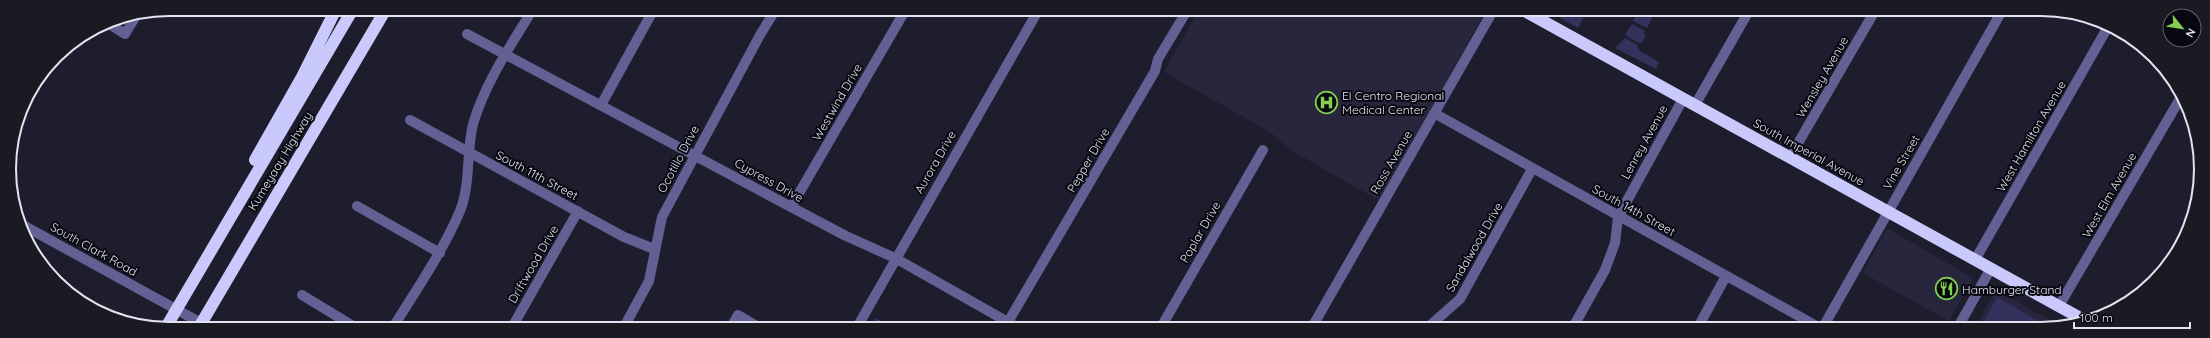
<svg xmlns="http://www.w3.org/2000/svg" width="2210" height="338" font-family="Quicksand,sans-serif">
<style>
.built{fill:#27263d}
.green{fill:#34315d}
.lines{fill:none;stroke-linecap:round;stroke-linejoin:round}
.minor{stroke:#636194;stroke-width:10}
.highway{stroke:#cac9fc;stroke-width:12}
.labels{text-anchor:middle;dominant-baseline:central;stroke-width:4;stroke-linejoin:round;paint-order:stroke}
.street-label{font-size:12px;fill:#e4e4f1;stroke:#080810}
.poi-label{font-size:12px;fill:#e4e4f1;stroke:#080810;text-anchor:start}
.rim{fill:none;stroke:#e4e4f1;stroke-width:2}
</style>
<rect width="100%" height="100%" fill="#1d1d2e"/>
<path class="built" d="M1199 9H1481L1482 18 1380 201 1294 152 1270 132 1164 72Z
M1886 230H1890L1973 278 1949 321 1863 273Z
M1996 290 2061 326 2052 329H1974Z"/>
<path class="green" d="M1544 9H1572L1584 17 1578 28Z
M1639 9H1657L1647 28 1633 21Z
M1632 24 1645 31 1644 35 1646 36 1642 42 1639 43 1625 35Z
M1625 38 1637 45 1640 51 1659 62 1656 69 1615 48Z
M1997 297 2052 329H1980Z
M876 318 895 329H870Z"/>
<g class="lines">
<path class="minor" d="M106 22 125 34 136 16
M467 34 791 207 846 236 895 258 1020 329
M601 105 654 9
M1695 105 1750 9
M1434 113 1822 329
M410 120 624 237 654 249
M1790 157 1876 9
M357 206 440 253
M791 207 906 9
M19 223 212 329
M1975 260 2109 25
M302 295 358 329
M2059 306 2181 97
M1008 322 1155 71 1158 59 1188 9
M392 329C416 290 442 253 460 211 471 183 466 153 473 124 485 83 511 45 533 9
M511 329 578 211
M623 329 649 281 662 217 760 35 776 9
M730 329 738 315 762 329
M856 329 1039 9
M1160 329 1263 150
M1311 329 1494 9
M1426 329 1460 299 1532 169
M1572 329 1605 270 1615 243 1618 217 1683 99
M1697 329 1726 276
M1822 329 2003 9
M1957 329 1991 268"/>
<path class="highway" d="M1521 9 2084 320
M255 160 302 77 336 9
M165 329 353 9
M198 329 386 9"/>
</g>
<defs>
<symbol id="hospital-ring" viewBox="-11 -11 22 22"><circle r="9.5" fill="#080810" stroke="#82d04f" stroke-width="1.5"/><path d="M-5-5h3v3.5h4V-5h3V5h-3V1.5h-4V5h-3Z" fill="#82d04f"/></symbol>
<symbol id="restaurant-ring" viewBox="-11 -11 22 22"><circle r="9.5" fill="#080810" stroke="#82d04f" stroke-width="1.5"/><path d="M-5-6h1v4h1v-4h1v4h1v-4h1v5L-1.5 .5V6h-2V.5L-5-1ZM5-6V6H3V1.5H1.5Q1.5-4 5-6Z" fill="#82d04f"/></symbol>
</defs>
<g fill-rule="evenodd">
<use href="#hospital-ring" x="1314" y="90" width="25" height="25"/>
<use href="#restaurant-ring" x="1934" y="276" width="25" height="25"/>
</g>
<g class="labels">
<g class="street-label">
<text transform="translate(1822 77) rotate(-60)">Wensley Avenue</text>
<text transform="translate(837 102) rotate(-60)">Westwind Drive</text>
<text transform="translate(2031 136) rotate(-60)">West Hamilton Avenue</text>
<text transform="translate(1644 142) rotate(-61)">Lenrey Avenue</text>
<text transform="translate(1809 152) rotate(29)">South Imperial Avenue</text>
<text transform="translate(678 159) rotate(-62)">Ocotillo Drive</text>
<text transform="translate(1088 160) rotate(-60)">Pepper Drive</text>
<text transform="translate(280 161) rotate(-59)">Kumeyaay Highway</text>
<text transform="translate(935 162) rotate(-60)">Aurora Drive</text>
<text transform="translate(1391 162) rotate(-60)">Ross Avenue</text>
<text transform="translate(1901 162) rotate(-60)">Vine Street</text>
<text transform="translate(537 175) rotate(28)">South 11th Street</text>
<text transform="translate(769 180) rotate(29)">Cypress Drive</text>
<text transform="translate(2109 195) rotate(-60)">West Elm Avenue</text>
<text transform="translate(1634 210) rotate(29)">South 14th Street</text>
<text transform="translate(1200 232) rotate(-60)">Poplar Drive</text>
<text transform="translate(1474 247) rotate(-60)">Sandalwood Drive</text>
<text transform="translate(94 249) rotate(29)">South Clark Road</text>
<text transform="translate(533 264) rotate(-60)">Driftwood Drive</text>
</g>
<g class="poi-label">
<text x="1342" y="95">El Centro Regional<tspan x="1342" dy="14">Medical Center</tspan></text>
<text x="1962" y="289">Hamburger Stand</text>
</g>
</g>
<path d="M0 0H2210V338H0ZM169 16H2041A153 153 0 0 1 2194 169V169A153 153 0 0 1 2041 322H169A153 153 0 0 1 16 169V169A153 153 0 0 1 169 16Z" fill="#1a1a22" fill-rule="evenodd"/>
<path class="rim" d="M169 16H2041A153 153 0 0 1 2194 169V169A153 153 0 0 1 2041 322H169A153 153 0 0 1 16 169V169A153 153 0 0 1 169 16Z"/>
<g transform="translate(2182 28) rotate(120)"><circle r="19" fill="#080810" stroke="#60606a"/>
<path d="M0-3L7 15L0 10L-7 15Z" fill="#82d04f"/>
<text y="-6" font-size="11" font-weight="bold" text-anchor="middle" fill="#e4e4f1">N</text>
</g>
<path d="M2074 322v6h116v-6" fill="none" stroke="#e4e4f1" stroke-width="2"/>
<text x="2080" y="322" font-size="12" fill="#e4e4f1" stroke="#080810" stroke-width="3" paint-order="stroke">100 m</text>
</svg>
